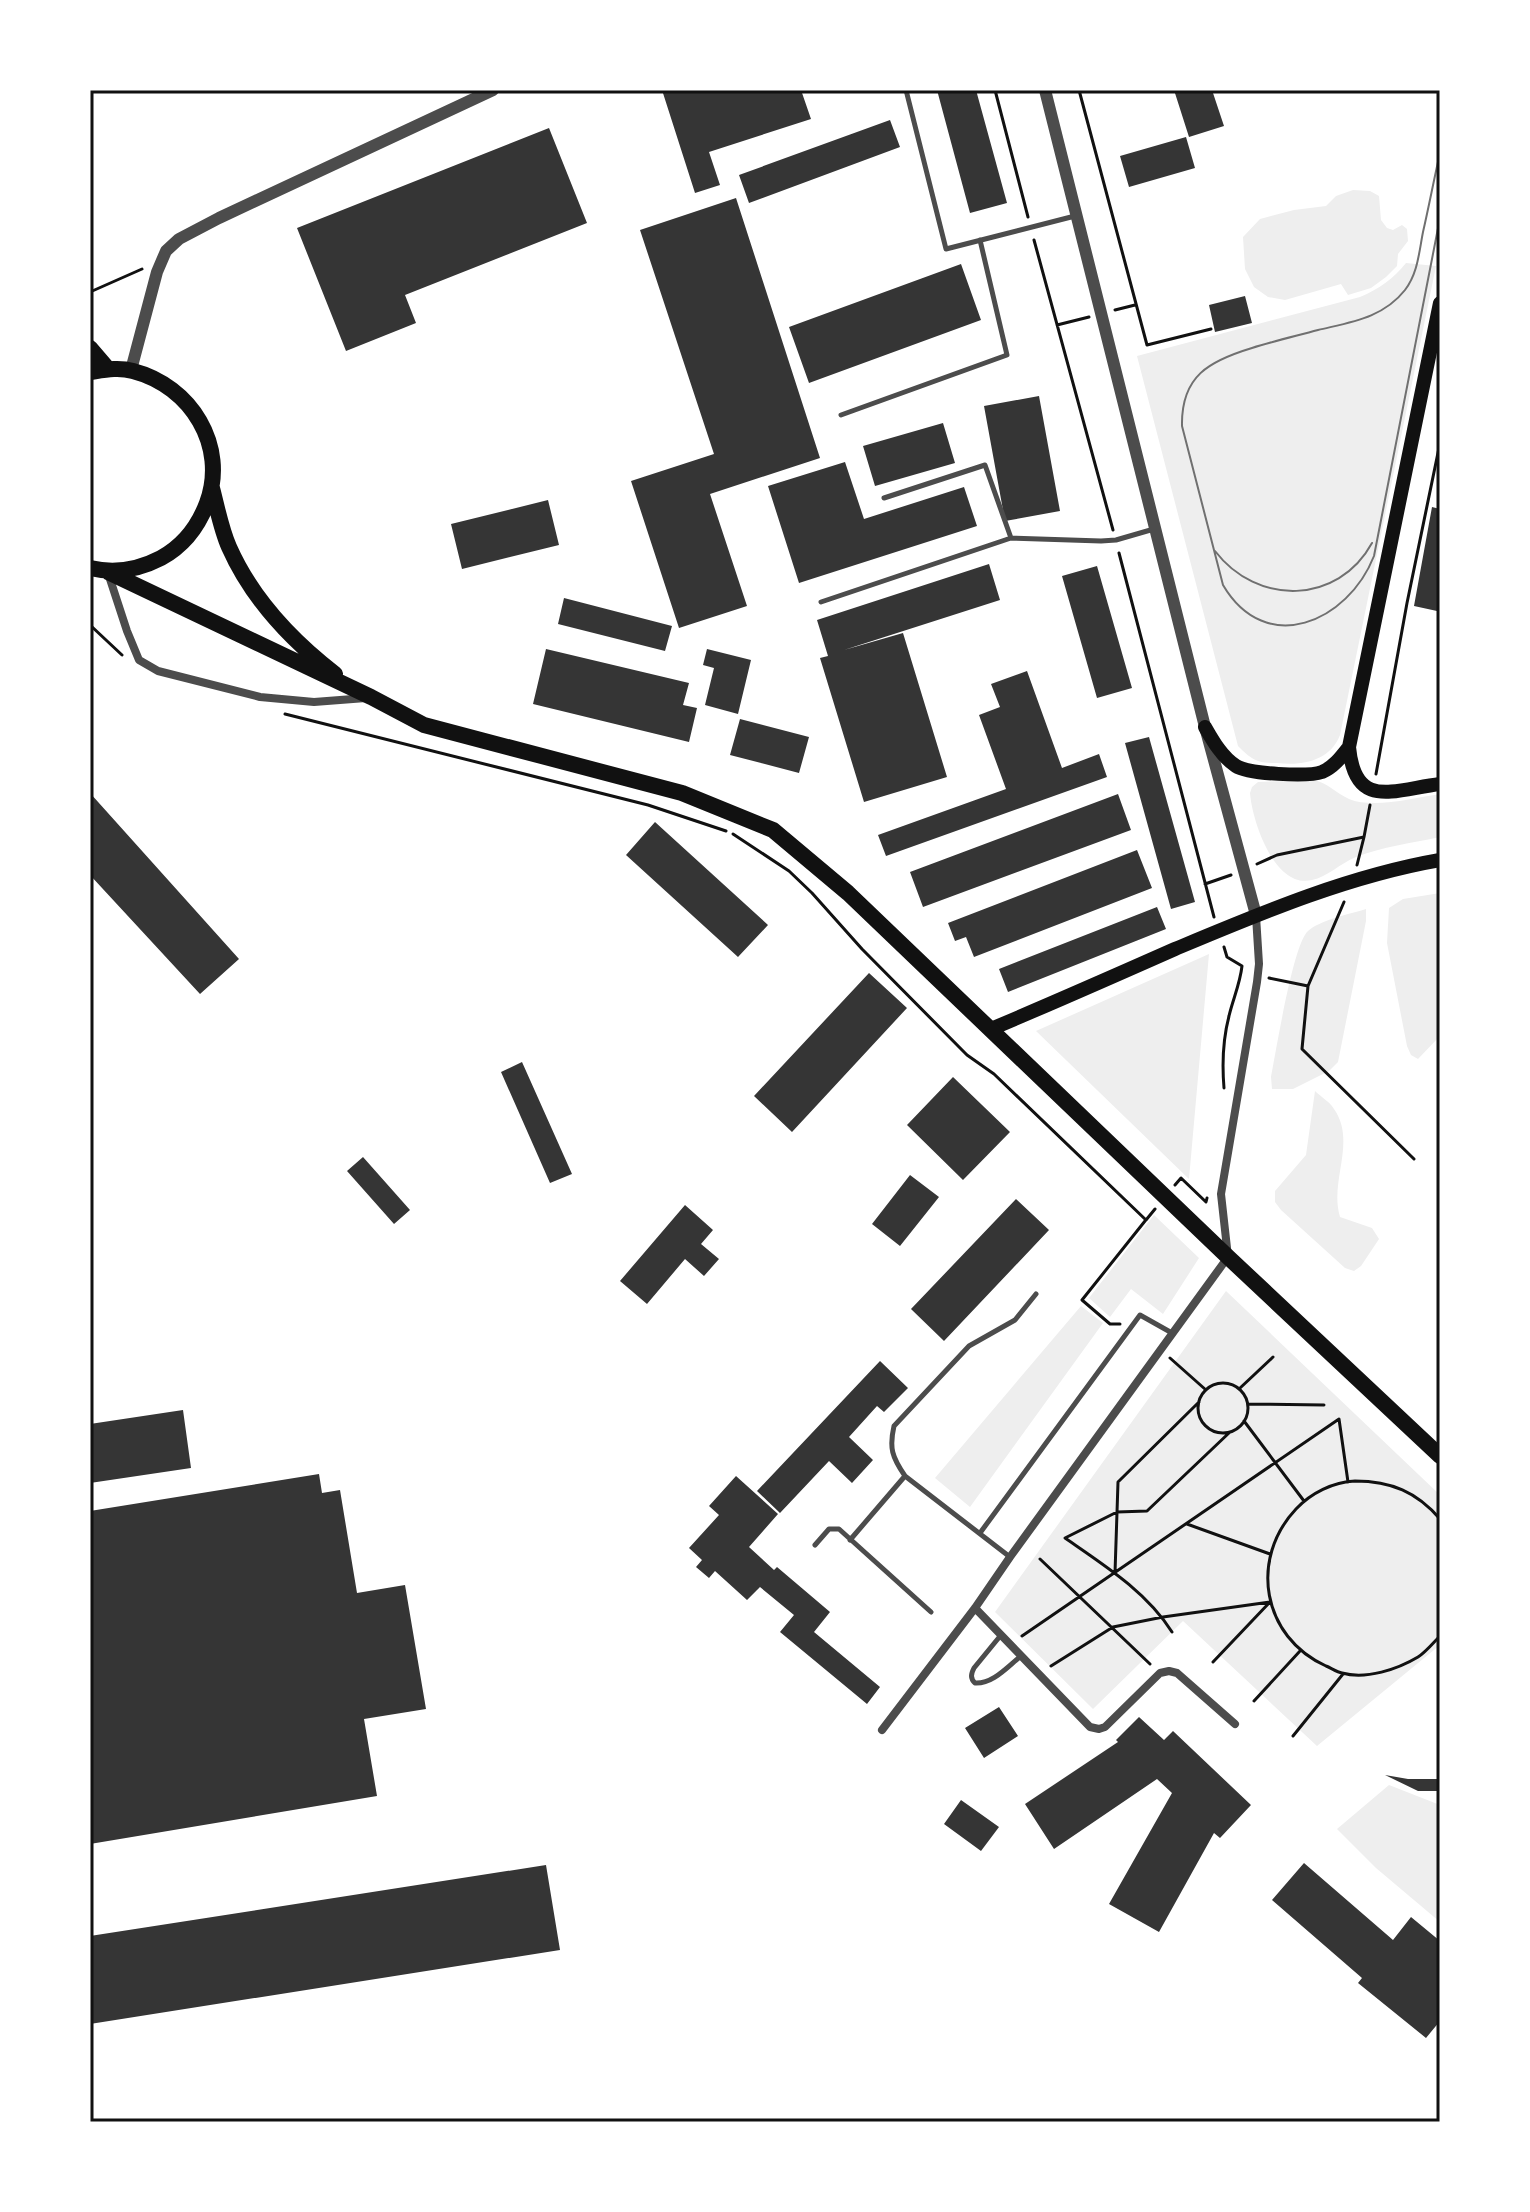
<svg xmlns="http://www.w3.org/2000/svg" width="1530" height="2212" font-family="Mulish,sans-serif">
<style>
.green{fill:#eee}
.building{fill:#353535}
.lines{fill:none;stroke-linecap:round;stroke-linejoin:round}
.path{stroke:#111;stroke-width:3}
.service{stroke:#4c4c4c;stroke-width:5}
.minor{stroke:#4c4c4c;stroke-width:8}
.tertiary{stroke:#4c4c4c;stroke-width:12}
.secondary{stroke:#111;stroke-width:14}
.primary{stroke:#111;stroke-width:16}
.tram{stroke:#707070;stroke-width:2}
.neatline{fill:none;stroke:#111;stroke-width:3}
</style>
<rect width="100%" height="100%" fill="#fff"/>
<path class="green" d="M1353 190 1370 191 1379 196 1381 220 1387 228 1393 230 1402 225 1407 229 1408 241 1398 254 1397 266 1386 277 1371 288 1348 295 1341 284 1285 300 1268 297 1254 287 1245 269 1243 237 1260 219 1294 210 1326 206 1336 196Z
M1406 263 1436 266 1340 735C1330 761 1302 766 1277 763 1271 763 1264 763 1258 761 1250 758 1244 752 1238 746L1137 356 1360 297C1379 289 1393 279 1406 263Z
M1314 780C1328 783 1336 793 1349 799 1373 809 1414 798 1440 794V837C1412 843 1382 847 1356 857 1341 863 1327 877 1312 880 1274 889 1252 820 1250 793L1252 787 1258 782Z
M1440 893V1036L1418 1059 1411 1055 1407 1046 1387 943 1389 908 1403 899Z
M1366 909V921L1338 1062 1329 1071 1293 1089H1272L1271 1077C1276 1052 1293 944 1308 931 1320 920 1350 914 1366 909Z
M1209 954 1189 1179 1036 1031Z
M1315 1091C1321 1097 1330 1102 1334 1109 1357 1142 1329 1181 1340 1217L1372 1228 1379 1239 1361 1266 1354 1271 1345 1268 1281 1210 1275 1202V1191L1306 1155Z
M1154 1215 1199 1258 1163 1314 1131 1289 1110 1317 1089 1298Z
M1226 1291 1440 1495V1645L1317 1746 1183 1621 1093 1709 995 1612Z
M1081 1306 1103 1323 970 1507 935 1478Z
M1389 1785 1440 1805V1922L1376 1868 1337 1829Z"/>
<path class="building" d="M662 90H801L811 119 709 152 720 185 695 193Z
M937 90H976L1007 203 970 213Z
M1174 90H1212L1224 126 1189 137Z
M890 120 900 147 749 203 739 175Z
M549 128 587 223 405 295 416 323 346 351 297 228Z
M1186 137 1195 168 1129 187 1120 156Z
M736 198 820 458 710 494 747 606 679 628 631 481 714 454 640 230Z
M961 264 981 320 809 383 789 327Z
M1245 296 1252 323 1215 332 1209 305Z
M1039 396 1060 511 1005 521 984 406Z
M943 423 955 463 875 486 863 446Z
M845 462 864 519 964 487 977 526 799 583 768 486Z
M548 500 559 545 462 569 451 524Z
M1432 507 1440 509V596L1437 611 1414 606Z
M989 564 1000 600 844 650 903 633 947 777 864 802 820 658 828 656 817 620Z
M1097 566 1132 688 1097 698 1062 576Z
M564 598 672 626 665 651 558 624Z
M546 649 689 683 683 705 697 708 689 742 533 704Z
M707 649 751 660 738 714 705 705 714 668 703 665Z
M1027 671 1062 768 1099 754 1107 777 886 856 878 835 1006 789 979 715 1000 707 991 684Z
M740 719 809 737 799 773 730 755Z
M1149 737 1195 902 1171 909 1125 743Z
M90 793 239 959 200 994 90 875Z
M1118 794 1131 830 923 907 910 872Z
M655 822 768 925 738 957 626 855Z
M1137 850 1152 888 974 957 966 937 955 941 948 923Z
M1157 907 1166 929 1008 992 999 969Z
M869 973 907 1008 792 1132 754 1096Z
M522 1062 572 1174 550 1183 501 1072Z
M953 1077 1010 1132 963 1180 907 1125Z
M363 1157 410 1210 394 1224 347 1171Z
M910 1175 939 1197 900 1246 872 1224Z
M1016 1199 1049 1230 944 1341 911 1309Z
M685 1205 713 1230 701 1244 719 1259 704 1276 685 1259 647 1304 620 1281Z
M880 1361 908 1388 884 1412 877 1406 849 1437 873 1460 852 1483 829 1461 780 1513 757 1491Z
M183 1410 191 1468 90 1483V1424Z
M319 1474 322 1493 340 1490 357 1593 405 1585 426 1709 364 1719 377 1796 90 1844V1511Z
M736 1476 778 1514 749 1547 774 1570 777 1567 830 1612 814 1632 880 1687 867 1704 780 1632 794 1615 760 1587 747 1600 715 1571 709 1578 696 1567 702 1560 689 1548 719 1515 709 1506Z
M999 1707 1018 1736 984 1758 965 1728Z
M1139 1717 1164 1740 1173 1731 1251 1805 1220 1838 1214 1833 1159 1932 1109 1904 1172 1793 1157 1779 1054 1849 1025 1804 1118 1742 1116 1740Z
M1385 1775 1408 1779H1440V1791H1418Z
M961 1800 999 1827 981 1851 944 1824Z
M1304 1863 1393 1940 1411 1917 1440 1941V2021L1426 2038 1358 1983 1362 1978 1272 1900Z
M546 1865 560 1950 90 2024V1936Z"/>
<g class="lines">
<path class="path" d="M995 90 1028 217
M1079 90 1147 345 1211 329
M1034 240 1113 530
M90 292 142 269
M1115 310 1135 305
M1057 325 1089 317
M1119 553 1214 917
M90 625 122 655
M285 714 648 805 726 831
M1376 774 1407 603 1440 443
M733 834 789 871 812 893 862 949 967 1055 994 1074 1146 1220 1155 1209
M1364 837 1370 805
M1257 864 1277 855 1364 837 1357 865
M1205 884 1231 875
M1344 902 1308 986 1302 1049 1414 1159
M1224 947 1227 957 1242 966C1240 984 1233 999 1229 1016 1223 1039 1222 1064 1224 1088
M1269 978 1308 986
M1175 1185 1181 1178 1206 1202 1207 1198
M1120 1324H1110L1082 1300 1145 1221
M1170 1358 1206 1390
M1198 1408a25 25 0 1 1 50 0a25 25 0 1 1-50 0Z
M1239 1389 1273 1357
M1248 1404 1324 1405
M1244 1421 1304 1501
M1440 1519C1417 1492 1391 1481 1355 1481 1333 1482 1311 1493 1296 1509 1249 1559 1262 1637 1326 1666 1331 1668 1337 1672 1342 1673 1366 1680 1398 1669 1418 1657 1426 1652 1433 1643 1440 1636
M1187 1524 1270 1554
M1040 1559 1150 1664
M1115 1573 1118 1482 1199 1402
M1172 1632C1147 1592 1104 1565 1065 1538L1117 1512 1147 1511 1230 1432
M1022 1636 1339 1419 1348 1482
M1213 1662 1270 1602
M1051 1666 1113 1627 1163 1617 1270 1602
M1254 1701 1300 1651
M1293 1736 1343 1674"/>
<path class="service" d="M906 90 946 249 1075 216
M841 415 1007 355 980 240
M884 498 985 465 1011 538
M821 602 1011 538 1101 541 1116 540 1154 529
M980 1533 1140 1315 1172 1333
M850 1540 905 1476
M815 1545 829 1529H839L931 1612
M1010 1557 905 1476C892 1457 889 1448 894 1426L969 1346 1015 1320 1036 1294
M1001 1635 974 1668C971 1674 970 1678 975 1683 993 1684 1007 1667 1021 1656"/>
<path class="minor" d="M108 573 127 631 139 660 158 671 260 697 314 702 366 698
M975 1608 1090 1727 1099 1729 1105 1727 1160 1673 1169 1671 1177 1673 1235 1724
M882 1730 975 1608 1010 1557 1228 1257 1221 1194 1257 982 1259 964 1256 916"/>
<path class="tertiary" d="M1045 90 1205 727 1256 915
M131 370 157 272 166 251 179 239 219 218 493 90"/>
<path class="secondary" d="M1205 727C1213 741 1222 757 1236 766 1248 774 1308 777 1322 772 1334 767 1342 756 1349 747L1440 303
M1349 747C1355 810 1392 790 1440 784
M991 1029C1053 1003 1114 976 1175 949 1261 913 1348 876 1440 860"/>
<path class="primary" d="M90 348 108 369
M90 372C104 370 118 367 133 371 191 386 228 446 207 503 198 527 183 546 161 558 138 570 115 574 90 568
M212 488C217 507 221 529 229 547 252 599 291 640 335 674
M108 572 371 697 424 725 682 793 773 830 848 893 1228 1257 1440 1456"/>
<path class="tram" d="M1440 153C1434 179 1429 206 1423 232 1419 252 1418 273 1405 290 1383 318 1351 322 1318 330 1296 336 1274 341 1252 348 1209 361 1181 376 1182 426L1223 585C1266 658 1348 622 1374 556L1440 218
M1215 551C1257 606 1338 605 1372 543"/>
</g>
<rect width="1530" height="2212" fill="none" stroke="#ffffff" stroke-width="184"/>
<rect x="92" y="92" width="1346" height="2028" class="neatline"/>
</svg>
